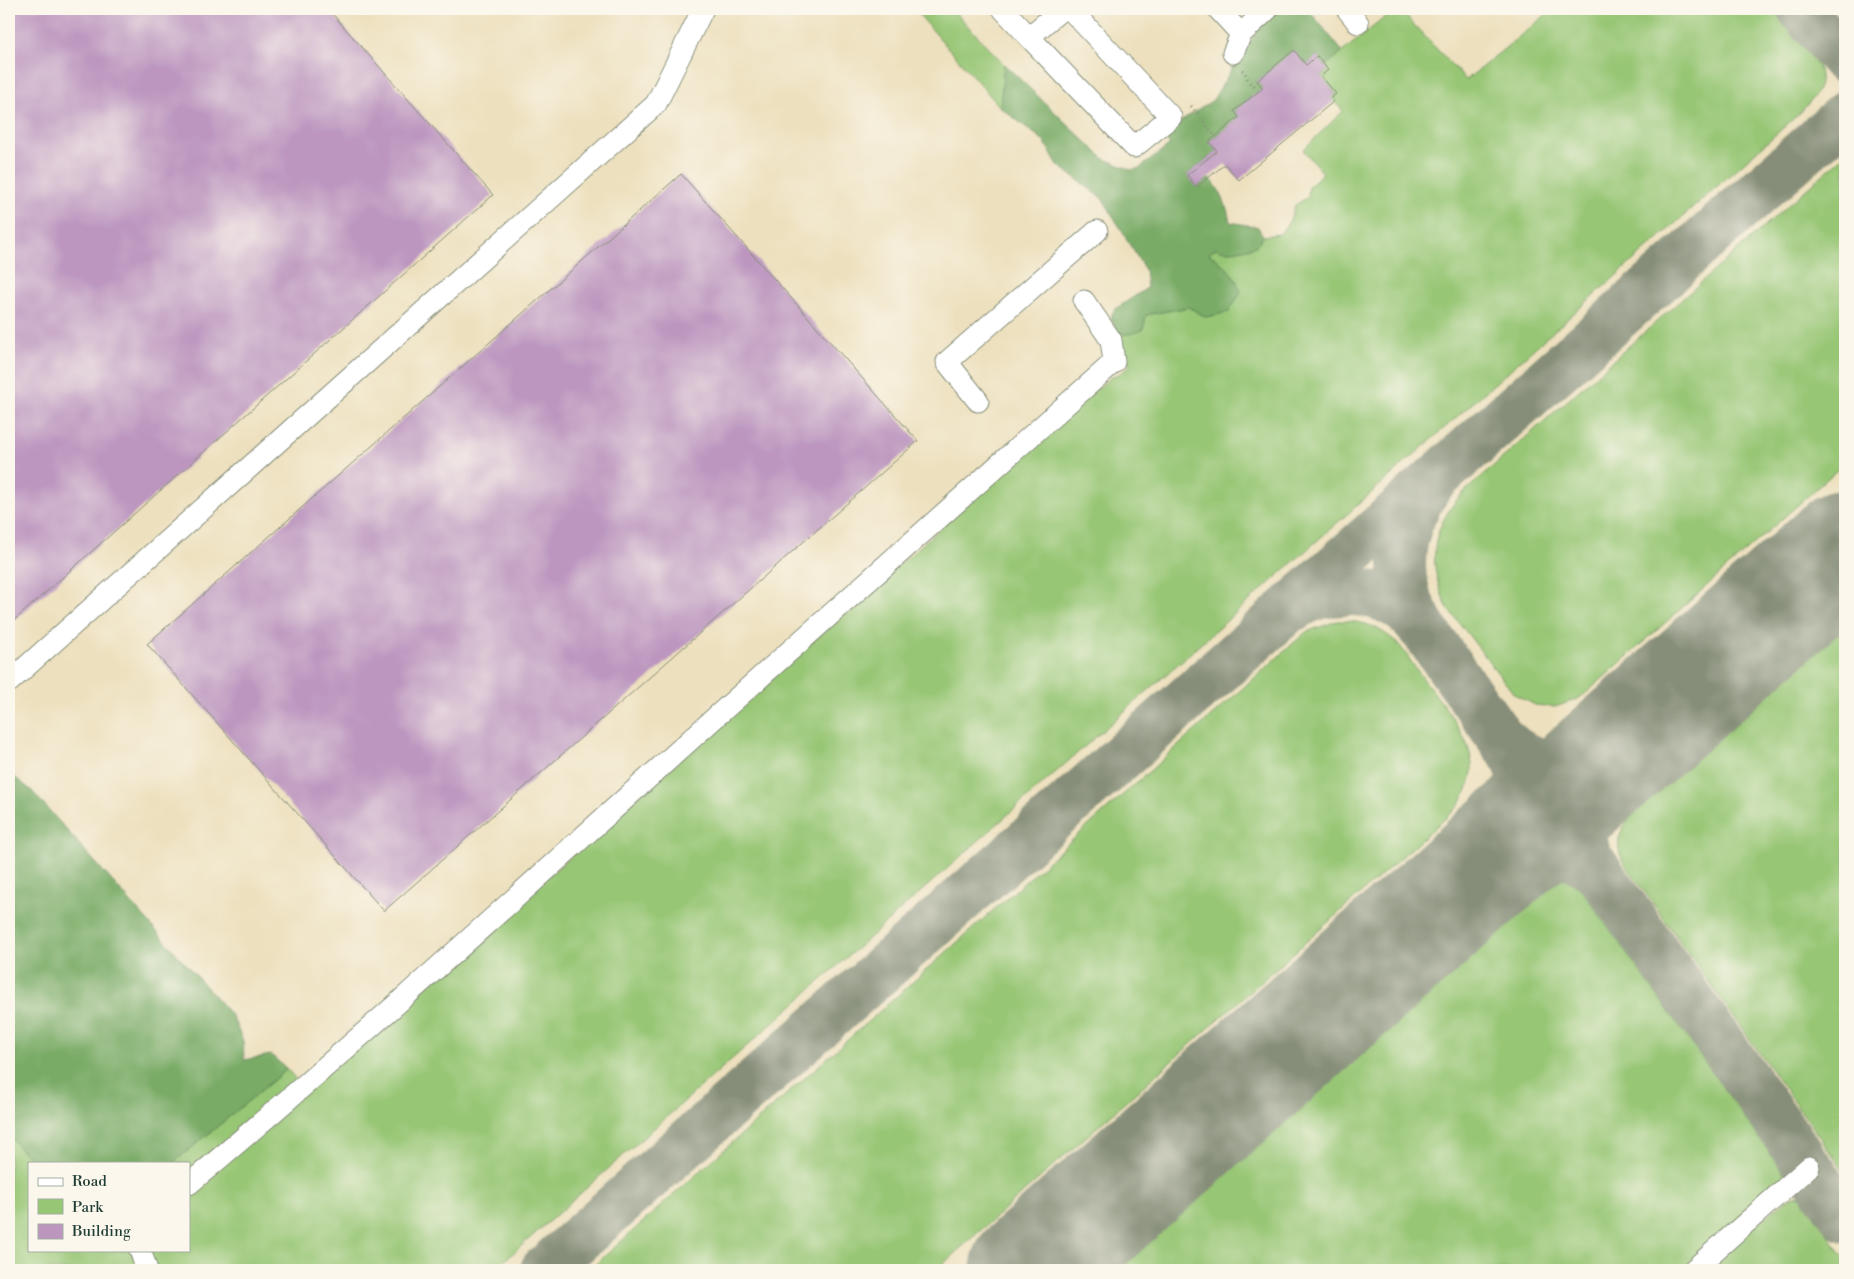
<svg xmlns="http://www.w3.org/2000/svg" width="1854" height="1279" font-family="'Libre Bodoni',serif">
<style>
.green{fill:#97c674;stroke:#5b8254}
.forest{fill:#79ab66;stroke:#4c744d}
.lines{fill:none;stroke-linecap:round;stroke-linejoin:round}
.taxiway{stroke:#868e79;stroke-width:48}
.runway{stroke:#868e79;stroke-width:119}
.building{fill:#bc96bf}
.minor-casing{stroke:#868e79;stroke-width:23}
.path{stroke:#868e79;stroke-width:3;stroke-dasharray:1 4;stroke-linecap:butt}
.minor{stroke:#fff;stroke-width:21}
</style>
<rect width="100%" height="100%" fill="#fbf7ec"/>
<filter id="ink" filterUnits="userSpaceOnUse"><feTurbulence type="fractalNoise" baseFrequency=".02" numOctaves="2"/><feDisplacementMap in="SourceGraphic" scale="10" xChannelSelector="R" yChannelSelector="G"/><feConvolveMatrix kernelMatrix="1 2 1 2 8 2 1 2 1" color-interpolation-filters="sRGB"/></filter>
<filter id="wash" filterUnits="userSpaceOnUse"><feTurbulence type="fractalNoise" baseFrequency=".0096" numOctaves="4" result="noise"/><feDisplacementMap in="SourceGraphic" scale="20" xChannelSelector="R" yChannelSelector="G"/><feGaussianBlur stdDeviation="1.12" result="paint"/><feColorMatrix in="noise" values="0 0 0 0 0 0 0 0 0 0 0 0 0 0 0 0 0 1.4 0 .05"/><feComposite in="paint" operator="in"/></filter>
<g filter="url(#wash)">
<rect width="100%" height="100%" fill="#ede0be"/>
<path class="green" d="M914 9H952L1004 64 1000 107Z
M1395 9H1399L1466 80 1553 9H1774C1789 26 1828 61 1819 87 1816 96 1807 104 1801 112L494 1270H153L147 1250H189V1195L1112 376 1119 374 1130 366 1118 334 1143 330 1146 315 1189 307 1206 317 1238 282C1229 270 1222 262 1209 254L1216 247C1227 255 1244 248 1256 246L1263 236 1280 234 1290 220 1295 205 1308 197 1309 186 1323 173 1303 150 1343 111 1331 98 1336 94 1321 76 1328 70 1325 66Z
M1845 155V463L1585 694 1575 700 1555 707 1535 705 1514 694 1447 607C1427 564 1430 528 1463 493Z
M1337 621C1361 621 1374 624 1394 640 1403 647 1410 661 1417 670 1434 694 1466 729 1471 758 1475 776 1467 792 1457 808L936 1270H589L1306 632Z
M1845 625V1173L1624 863C1611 839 1623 826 1638 809Z
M1563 876 1574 881 1583 892 1785 1174 1782 1180 1683 1270H1119Z
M287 1069 300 1084 189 1177V1163H173Z
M9 1135 22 1151 37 1163H29V1250H132L140 1270H9Z
M1800 1195 1845 1258V1270H1698L1791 1197Z"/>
<path class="forest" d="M1278 9H1308L1343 52 1325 66 1317 56 1306 65 1294 51 1257 81 1268 94 1257 92 1234 111 1244 123 1227 137 1222 131 1209 141 1217 151 1187 175 1197 187 1210 178C1221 191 1227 205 1230 222L1258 227 1263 236 1256 246C1245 248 1227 255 1216 248L1209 254C1224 264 1235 274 1241 292L1229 312 1206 317 1189 307 1146 315 1143 330 1130 334H1118L1111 317 1114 310 1147 288 1145 270 1103 199 1058 165 1044 141 1000 107 1004 64 1103 158 1131 170 1140 168 1170 145 1162 134 1213 100 1236 62 1264 21Z
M9 773 31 790 232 1016 243 1041 244 1060 271 1055 287 1069 173 1163H37L22 1151 9 1135Z"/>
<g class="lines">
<path class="taxiway" d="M1801 9 1845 60
M1426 490C1406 519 1396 558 1406 592 1410 607 1418 620 1426 633L1514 757 1518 765 1523 785 1519 818 1509 837 1479 872
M1294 607C1327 586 1375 586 1407 612 1413 618 1419 626 1425 632
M1504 741C1528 765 1567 774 1598 759 1609 754 1619 746 1628 740
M1602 766C1597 774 1590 783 1586 793 1578 812 1582 835 1587 855L1845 1218
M1479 872C1488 867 1497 860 1506 856 1538 843 1570 852 1597 871
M544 1270 1845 115"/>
<path class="runway" d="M1030 1270 1845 549"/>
</g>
<g id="blocks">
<path class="building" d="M9 9H328L493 195 9 625Z
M1294 50 1306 65 1317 56 1328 70 1321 76 1336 94 1331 98 1334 101 1239 180 1225 164 1197 187 1187 175 1217 151 1209 142 1239 117 1234 111 1263 88 1257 81Z
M681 174 918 441 384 911 147 644Z"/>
</g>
</g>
<g filter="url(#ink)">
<use href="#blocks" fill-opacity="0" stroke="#868e79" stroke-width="1"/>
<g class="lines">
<defs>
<path id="minor" d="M1003 9 1029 37
M1062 9 1029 37 1134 147 1171 117 1070 9
M1218 9 1241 34
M1347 9 1358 23
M1233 53 1241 34 1268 9
M978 401 947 362 1097 231
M9 682 656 104 703 9
M189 1184C373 1029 550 866 728 706 856 591 985 477 1114 362L1111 340 1084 301
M140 1250 147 1270
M1693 1270 1809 1167"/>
</defs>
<use href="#minor" class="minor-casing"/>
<path class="path" d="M1242 70 1244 71 1249 82 1258 88
M1191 106 1215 136"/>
<use href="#minor" class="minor"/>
</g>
</g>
<rect width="1854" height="1279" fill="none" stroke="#fbf7ec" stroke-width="30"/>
<rect x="28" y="1162" width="162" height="90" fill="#fbf7ec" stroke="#a3ada2"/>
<rect x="38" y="1178" width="25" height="8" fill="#ffffff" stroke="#a3ada2"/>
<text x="72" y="1186" font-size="15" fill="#1f3d34">Road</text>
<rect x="38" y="1199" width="25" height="15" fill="#97c674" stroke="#a3ada2"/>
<text x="72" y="1212" font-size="15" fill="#1f3d34">Park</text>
<rect x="38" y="1224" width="25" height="15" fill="#bc96bf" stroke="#a3ada2"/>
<text x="72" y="1236" font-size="15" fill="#1f3d34">Building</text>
</svg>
